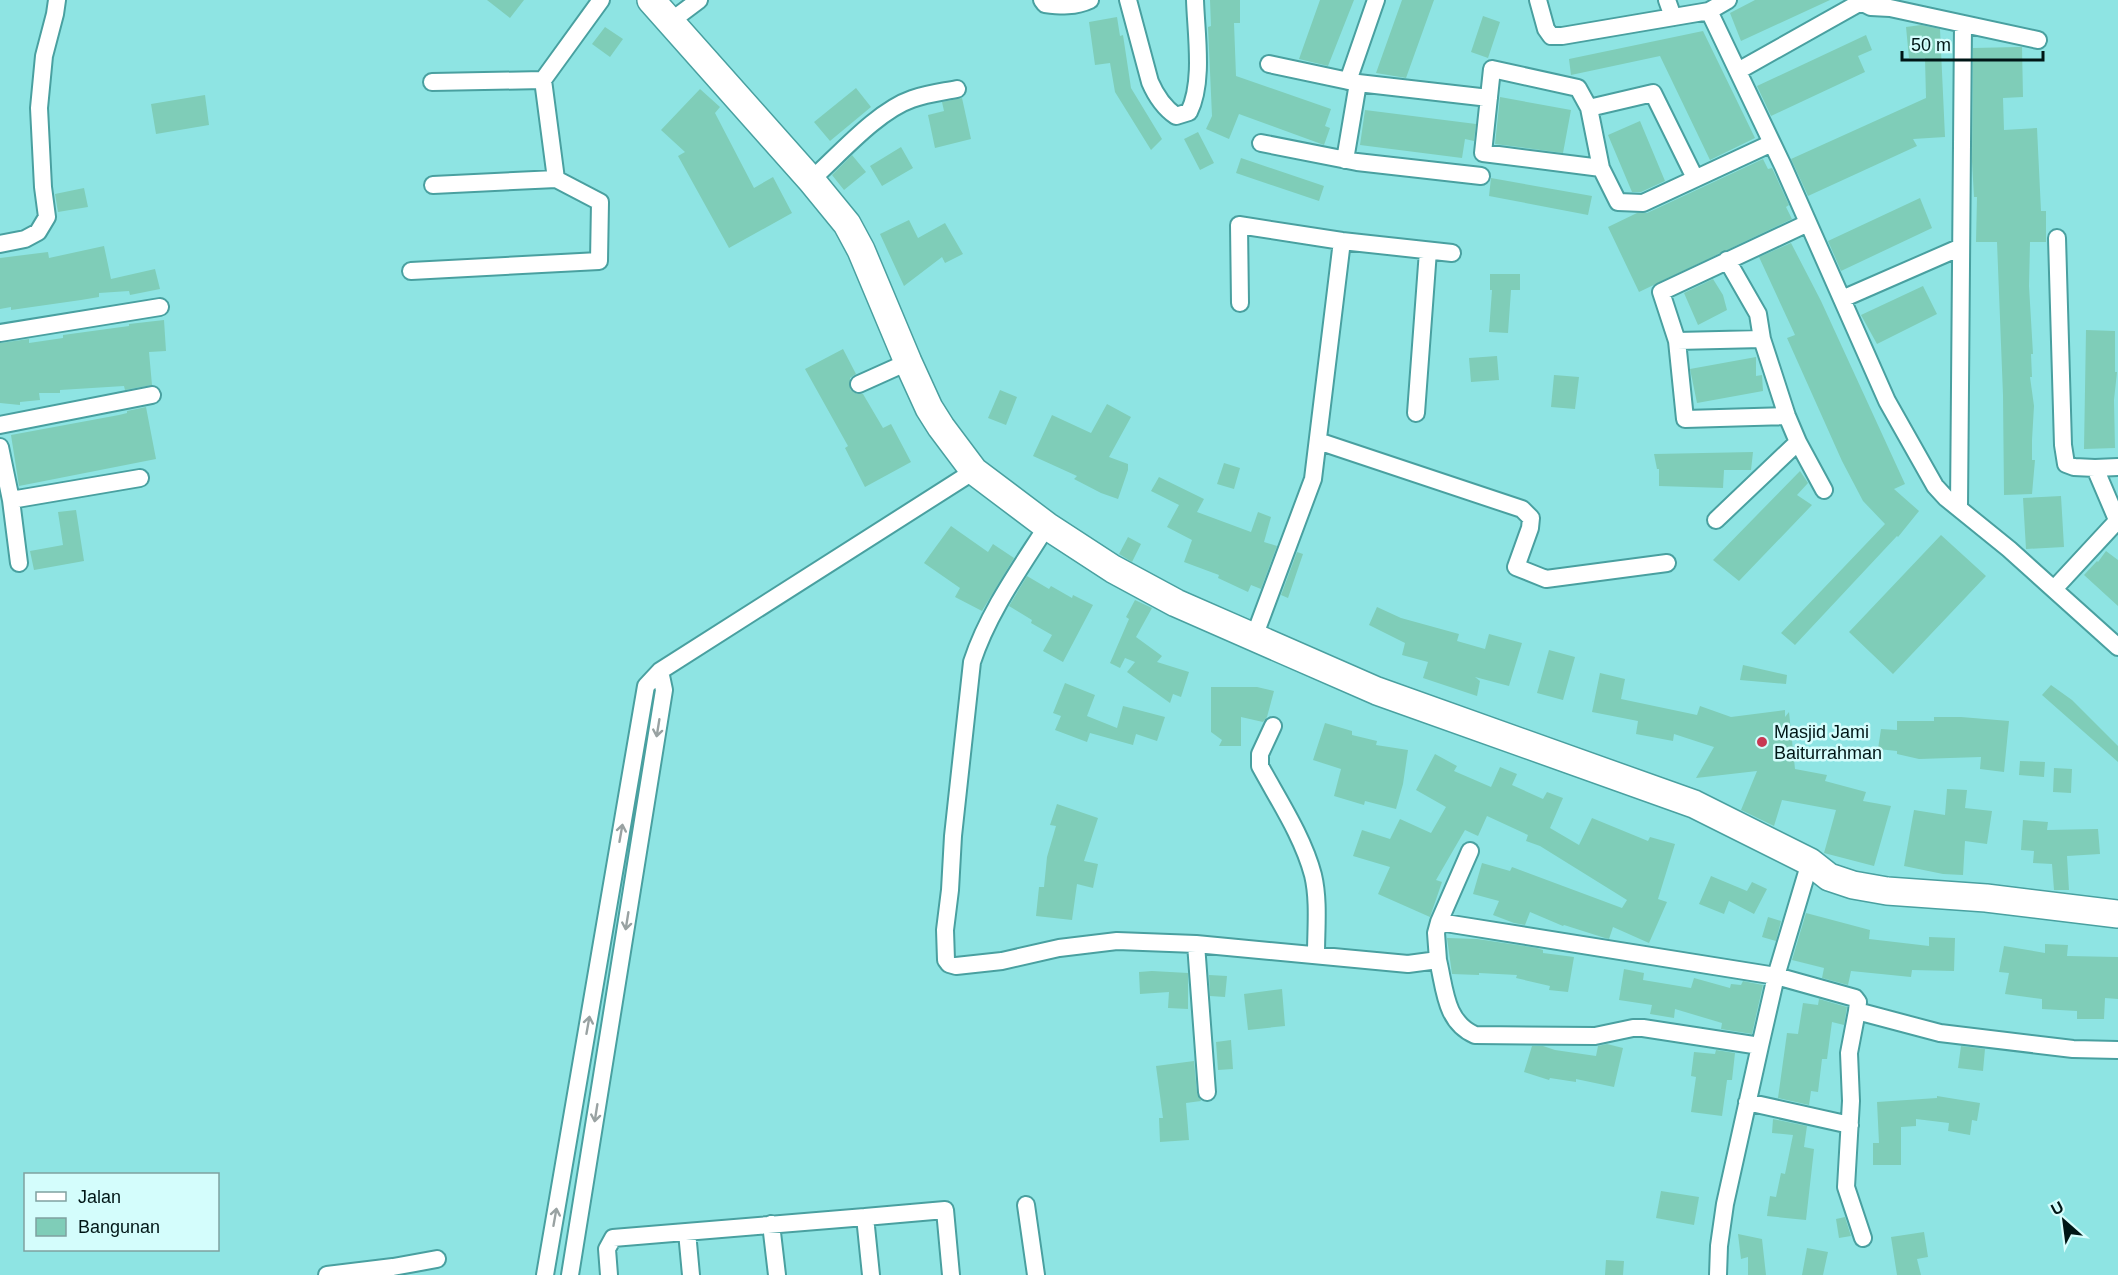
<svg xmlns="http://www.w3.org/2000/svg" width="2118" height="1275" font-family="Helvetica,sans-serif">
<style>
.building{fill:#7fcdb8}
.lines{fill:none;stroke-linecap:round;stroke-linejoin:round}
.street-casing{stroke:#49a0a0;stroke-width:20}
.primary-casing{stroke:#49a0a0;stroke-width:30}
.street{stroke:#fff;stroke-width:16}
.primary{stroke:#fff;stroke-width:27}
.oneway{stroke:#99a2a2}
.poi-dot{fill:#c83853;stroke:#d4fdfc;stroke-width:2}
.labels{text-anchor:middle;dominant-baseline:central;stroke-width:5;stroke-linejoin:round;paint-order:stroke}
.poi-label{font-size:18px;fill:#001616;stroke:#d4fdfc;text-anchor:start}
</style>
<rect width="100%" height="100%" fill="#8ee4e3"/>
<path class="building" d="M487 0H524L510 18Z
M1210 0H1240V23H1234L1236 76 1331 109 1325 126 1330 128 1324 145 1239 114 1229 139 1206 129 1212 116 1208 27 1211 26Z
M1320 0H1354L1328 66 1299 59Z
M1402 0H1434L1406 78 1376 73Z
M1755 0H1830L1741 41 1730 13Z
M1483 16 1500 22 1488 58 1471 52Z
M1117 17 1120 36 1123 35 1131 88 1162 139 1151 150 1115 92 1110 63 1095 65 1089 22Z
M1921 25 1940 29 1945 137 1913 139 1917 146 1808 196 1791 159 1926 98 1925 58H1909L1906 27Z
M605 27 623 39 610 57 592 44Z
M1703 31 1755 138 1710 160 1660 56 1571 75 1569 59Z
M1866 35 1872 50 1858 56 1865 72 1771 116 1757 86Z
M2018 47H2022L2023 97 2003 98 2004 130 2037 128 2041 211H2046V242H2030L2029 286 2033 354H2031L2032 377H2030L2034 406 2032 440V460H2035L2032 494 2004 495 2003 395 1997 242H1976L1977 197H1974L1972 162 1973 48Z
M856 88 871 107 830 141 814 122Z
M700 89 720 107 715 113 754 188 773 177 792 213 729 248 678 156 685 152 661 130Z
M205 95 209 125 156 134 151 104Z
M1500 97 1571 110 1563 153 1495 144Z
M962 98 971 139 935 148 928 115 944 111 942 102Z
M1365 110 1476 124 1474 141 1465 139 1462 158 1360 145Z
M1640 121 1665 181 1641 192H1632L1608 135Z
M1198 132 1214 163 1200 170 1184 139Z
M901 147 913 168 882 186 870 166Z
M852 155 866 172 844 190 832 175Z
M1241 158 1324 186 1319 201 1236 173Z
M1763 159 1768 169 1772 168 1773 170 1789 205 1786 207 1792 219 1639 292 1608 227 1637 213H1647Z
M1491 178 1592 196 1588 215 1489 196Z
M84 188 88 207 58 212 55 194Z
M1920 198 1932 228 1841 271 1828 241Z
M909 220 918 238 945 223 963 254 945 263 942 257 904 286 880 234Z
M1791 243 1821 301 1905 484 1894 489 1919 511 1898 537 1897 536 1795 645 1781 633 1885 524 1863 501 1842 461 1787 338 1795 335 1759 257Z
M104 246 111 279 155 269 160 289 130 295 129 291 99 293V297L81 300 11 310V307L0 309V258L48 252 49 258Z
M1490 274H1520V290H1511L1508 333 1489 332 1492 290H1490Z
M1713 279 1723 295 1727 310 1698 325 1684 293Z
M1923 286 1937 314 1877 344 1861 315Z
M164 320 166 351 149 352 152 385 125 390 124 386 60 390V393H39L40 400 20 402V405L0 403V343L29 339V343L63 338V335L129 326V324Z
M2086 330 2115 331V372H2117L2114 400 2115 448 2084 449Z
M843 349 856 374 850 378V389L857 394H863L883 428 891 424 911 462 865 487 845 448 848 446 805 369Z
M1497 356 1499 380 1471 382 1469 358Z
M1756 357V376L1762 375 1763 391 1697 403 1690 369Z
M1554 375 1579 377 1575 409 1551 407Z
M1000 390 1017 397 1006 425 988 418Z
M1107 404 1131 417 1109 457 1128 464V470L1118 499 1101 493 1074 479 1077 476 1033 456 1052 415 1091 433Z
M146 407 156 459 19 486 11 435 119 415 127 413V411Z
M1753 452 1751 470H1724L1723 488 1659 486V469H1657L1654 454Z
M1224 463 1240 468 1234 489 1217 484Z
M1800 471 1808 483 1797 495 1812 505 1739 581 1713 560Z
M1159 477 1204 499 1197 512 1251 532 1258 512 1271 517 1264 542 1277 546 1261 589 1251 585 1248 592 1218 578 1219 575 1184 562 1192 540 1167 527 1179 505 1151 491Z
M2061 496 2064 547 2026 549 2023 498Z
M76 510 84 561 34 570 30 551 63 545 58 512Z
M951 526 988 552 993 544 1014 558 982 611 955 597 960 588 924 563Z
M1941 535 1986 576 1893 674 1849 632Z
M1128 537 1141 544 1132 562 1119 554Z
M2106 551 2118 560V606L2084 575 2097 561 2098 562Z
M1297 552 1303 554 1288 598 1281 595Z
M1027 576 1049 589 1051 586 1072 598 1073 595 1093 605 1063 662 1043 651 1052 635 1031 623 1032 620 1009 606Z
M1135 600 1152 608 1136 637 1162 656 1157 662 1189 672 1181 697 1173 694 1170 703 1127 672 1135 662 1125 658 1120 668 1110 663 1129 619 1126 617Z
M1377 607 1401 618 1459 634 1457 641 1485 649 1489 634 1522 643 1509 686 1475 677 1480 681 1477 696 1423 678 1428 662 1402 655 1405 643 1369 625Z
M1549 650 1575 657 1563 700 1537 693Z
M1743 665 1787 675 1786 684 1740 680Z
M1600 673 1625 679 1621 699 1697 715 1700 706 1731 717 1785 710V717L1789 712 1795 769 1827 775 1825 781 1866 792 1863 801 1891 806 1874 866 1824 853 1836 810 1782 800 1774 826 1741 810 1757 771 1696 778 1714 747 1674 734 1673 741 1636 734 1638 721 1592 712Z
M1065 683 1095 695 1087 716 1117 728 1123 706 1165 717 1157 741 1136 734 1133 745 1090 733 1087 742 1055 730 1061 716 1053 713Z
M2051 685 2072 700 2118 746V762L2042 695Z
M1211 687H1257L1274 691 1267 717 1263 722 1241 717V746H1219L1222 740 1211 732Z
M1934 717H1961L2009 721 2004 772 1980 769 1981 757 1919 759 1897 754V751L1878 749 1881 729 1897 730V721H1934Z
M1325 723 1352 731V735L1377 741 1376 745 1408 750 1403 784 1396 809 1365 801 1364 805 1334 796 1341 769 1313 760Z
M1435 754 1457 766 1454 771 1491 787 1500 767 1517 774 1512 785 1543 799 1547 792 1563 798 1550 828 1579 845 1592 818 1648 841 1650 837 1675 844 1658 899 1667 902 1649 943 1613 927 1609 939 1605 938 1564 925 1563 926 1530 912 1525 925 1514 923 1493 915 1499 901 1473 894 1482 863 1510 871 1512 867 1622 908 1627 900 1540 846 1526 841 1528 835 1487 816 1478 836 1465 830 1436 880 1442 882 1430 917 1378 894 1390 867 1353 856 1362 830 1390 839 1400 819 1431 833 1446 807 1416 790Z
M2020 761 2045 762 2044 777 2019 775Z
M2054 768 2072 769 2071 793 2053 792Z
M1947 789 1967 790 1965 808 1992 811 1987 844 1965 841 1963 875 1943 874 1904 866 1914 810 1945 815Z
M1057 804 1098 818 1084 861 1098 864 1093 888 1077 884 1072 920 1036 916 1039 887H1044L1047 857 1056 826 1050 825Z
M2023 820 2048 822 2047 830 2098 829 2100 854 2067 856 2069 890H2054L2052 864 2033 863 2034 851 2021 850Z
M1711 876 1747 891 1752 882 1767 889 1754 914 1729 901 1724 914 1699 904Z
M1806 913 1870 930 1869 939 1929 946V937L1955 938 1954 971 1912 970 1911 977 1851 971 1848 985 1822 978 1824 968 1792 960Z
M1768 917 1781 921 1776 941 1762 937Z
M1447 938 1477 939 1537 948 1543 950V953L1574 957 1568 992 1549 990 1550 986 1516 978 1517 975 1479 973V975L1452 974Z
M2045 944 2068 945 2067 956 2118 957V999L2105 998 2104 1019H2077V1011L2042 1009V999L2005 994 2009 973 1999 972 2004 946 2045 953Z
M1624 969 1644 973 1643 980 1691 988 1694 978 1730 988 1731 984 1741 985 1743 981 1763 985 1752 1034 1721 1029 1722 1023 1675 1009 1674 1018 1650 1014 1652 1005 1619 1000Z
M1152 971 1188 973V1009L1168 1008 1169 992 1140 994 1139 972Z
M1209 975 1227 976 1225 997 1210 996Z
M1282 989 1285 1026 1248 1030 1244 994Z
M1819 999 1847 1007 1844 1025 1832 1022 1827 1059H1822L1818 1092 1811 1091 1809 1105 1778 1098 1787 1033 1798 1034 1803 1003 1818 1005Z
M1231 1040 1233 1069 1218 1070 1216 1042Z
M1607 1044 1623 1048 1614 1087 1576 1079V1082L1550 1078 1549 1080 1524 1072 1532 1046H1543L1555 1050 1596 1056 1598 1046Z
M1961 1046 1985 1049 1983 1071 1958 1068Z
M1716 1050 1735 1053 1732 1080H1727L1722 1116 1691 1112 1696 1077 1691 1076 1694 1052 1715 1054Z
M1194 1061 1197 1093 1201 1101 1186 1103 1189 1140 1160 1142 1159 1118H1163L1156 1066Z
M1937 1096 1980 1103 1977 1121 1972 1120 1970 1135 1948 1131 1949 1123 1916 1119V1126L1901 1127V1165H1873V1143H1879L1877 1102 1937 1098Z
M1773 1119 1807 1126 1804 1147 1814 1149 1806 1220 1767 1216 1770 1196 1776 1197 1781 1173 1785 1174 1793 1135 1772 1133Z
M1661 1191 1699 1197 1694 1225 1656 1218Z
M1845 1217 1851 1236 1839 1238 1836 1219Z
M1924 1232 1928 1257 1917 1259 1921 1275H1897L1891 1237Z
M1738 1234 1762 1239 1766 1275H1748V1257L1741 1259Z
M1807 1248 1828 1252 1823 1275H1802Z
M1606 1260 1624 1261 1623 1275H1605Z"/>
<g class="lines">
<defs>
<path id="street" d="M1042 0 1045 4C1061 6 1075 7 1090 0
M1128 0 1150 82C1156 96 1163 107 1176 116L1189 112C1204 82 1196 33 1195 0
M1538 0 1546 29 1551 36H1562L1709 11 1728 0
M1667 0 1673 17
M1857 0 1871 7 1890 8 2038 40
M1709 11 1783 166 1887 401 1935 486 1946 498 2009 549 2118 647
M671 21 699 0
M1269 64 1358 83
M1738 71 1859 3
M1348 81 1376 0
M432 82 543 80
M1589 108 1601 168 1618 202 1643 203 1772 143
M1261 143 1357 162 1481 176
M1345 160 1358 83 1489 98
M1601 168 1483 153 1492 69 1578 88 1589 108 1653 93 1695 178
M811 180C839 155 877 111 912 99 926 94 942 92 957 89
M433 185 556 179 543 80 601 0
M2057 238 2063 445 2066 464 2074 467 2095 468 2118 522
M0 244 25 239 38 232 47 217 43 187 39 108 44 56 55 14 57 0
M411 271 599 261 600 202 556 179
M1842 299 1961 247
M1240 303 1239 225 1342 241 1452 253
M0 333 160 307
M1677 341 1762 339
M859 384 908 362
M1416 413 1428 251
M1787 416 1685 419 1677 341 1661 292 1808 223
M0 425 152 395
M1318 441 1522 509 1531 518 1530 528 1516 567 1546 579 1667 563
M1798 442 1824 490
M0 447 11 500 19 563
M2095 468 2118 467
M11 500 140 478
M1959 508 1963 24
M1716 520 1798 442 1787 416 1762 339 1758 314 1727 260
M1047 526C1019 570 988 613 972 662L953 836 950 890 945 930 946 960 949 964 956 966 1002 961 1059 948 1117 941 1196 944 1408 964 1438 960 1436 933 1439 922 1470 851
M2054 589 2118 520
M1254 637 1313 479 1342 241
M1273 726 1260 754V766C1279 801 1303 837 1313 875 1319 900 1316 929 1316 954
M1439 922 1776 976 1855 998 1858 1002 1857 1011 1849 1053 1851 1101 1846 1187 1863 1238
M1196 944 1207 1092
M1438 960C1445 989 1445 1022 1475 1035L1595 1036 1633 1028H1643L1760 1046 1776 976 1810 862
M1857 1011 1940 1033 2073 1049 2118 1050
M1747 1102 1850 1125
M1026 1205 1036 1275
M865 1217 945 1210 951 1275
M771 1224 777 1275
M687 1232 691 1275
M327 1275 393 1267 437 1259
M545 1275 646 686 660 671 974 471
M570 1275 664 690 660 671
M609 1275 607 1249 613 1238 865 1217 871 1275
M1718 1275 1719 1246 1725 1204 1760 1046"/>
<path id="primary" d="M651 0 811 180 847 224 861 250 908 362 929 408 941 427 974 471 1047 526 1113 569 1176 603 1377 691 1694 804 1810 862 1829 877 1853 885 1887 891 1986 898 2118 914"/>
</defs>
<use href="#street" class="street-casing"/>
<use href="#primary" class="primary-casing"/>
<use href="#street" class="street"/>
<use href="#primary" class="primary"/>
</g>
<defs><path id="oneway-shaft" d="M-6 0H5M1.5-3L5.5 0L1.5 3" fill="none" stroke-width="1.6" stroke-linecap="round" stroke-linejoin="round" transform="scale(1.5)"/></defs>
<g class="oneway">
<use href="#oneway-shaft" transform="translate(658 728) rotate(99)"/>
<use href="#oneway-shaft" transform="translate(621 833) rotate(-80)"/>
<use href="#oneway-shaft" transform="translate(627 921) rotate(99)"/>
<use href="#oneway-shaft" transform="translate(588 1025) rotate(-80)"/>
<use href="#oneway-shaft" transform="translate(596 1113) rotate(99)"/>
<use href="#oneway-shaft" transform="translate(555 1217) rotate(-80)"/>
</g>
<circle class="poi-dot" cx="1762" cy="742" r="6"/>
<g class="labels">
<g class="poi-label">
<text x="1774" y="732">Masjid Jami<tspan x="1774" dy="21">Baiturrahman</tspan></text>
</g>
</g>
<rect x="24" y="1173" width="195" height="78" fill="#d4fdfc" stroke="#7fa1a0" stroke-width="1.5"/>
<rect x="36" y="1192" width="30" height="9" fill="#ffffff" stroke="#7fa1a0" stroke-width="1.5"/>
<text x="78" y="1203" font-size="18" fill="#001616">Jalan</text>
<rect x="36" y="1218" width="30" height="18" fill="#7fcdb8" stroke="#7fa1a0" stroke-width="1.5"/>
<text x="78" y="1233" font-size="18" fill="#001616">Bangunan</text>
<g transform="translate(2064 1221) rotate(332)" stroke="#d4fdfc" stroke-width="4.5" paint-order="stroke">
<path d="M0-4.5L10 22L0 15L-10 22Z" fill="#001616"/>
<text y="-9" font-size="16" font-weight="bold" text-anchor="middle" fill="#001616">U</text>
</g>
<path d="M1902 51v9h141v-9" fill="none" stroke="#001616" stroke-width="3"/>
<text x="1911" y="51" font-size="18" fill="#001616" stroke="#d4fdfc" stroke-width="4.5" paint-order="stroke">50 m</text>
</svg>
